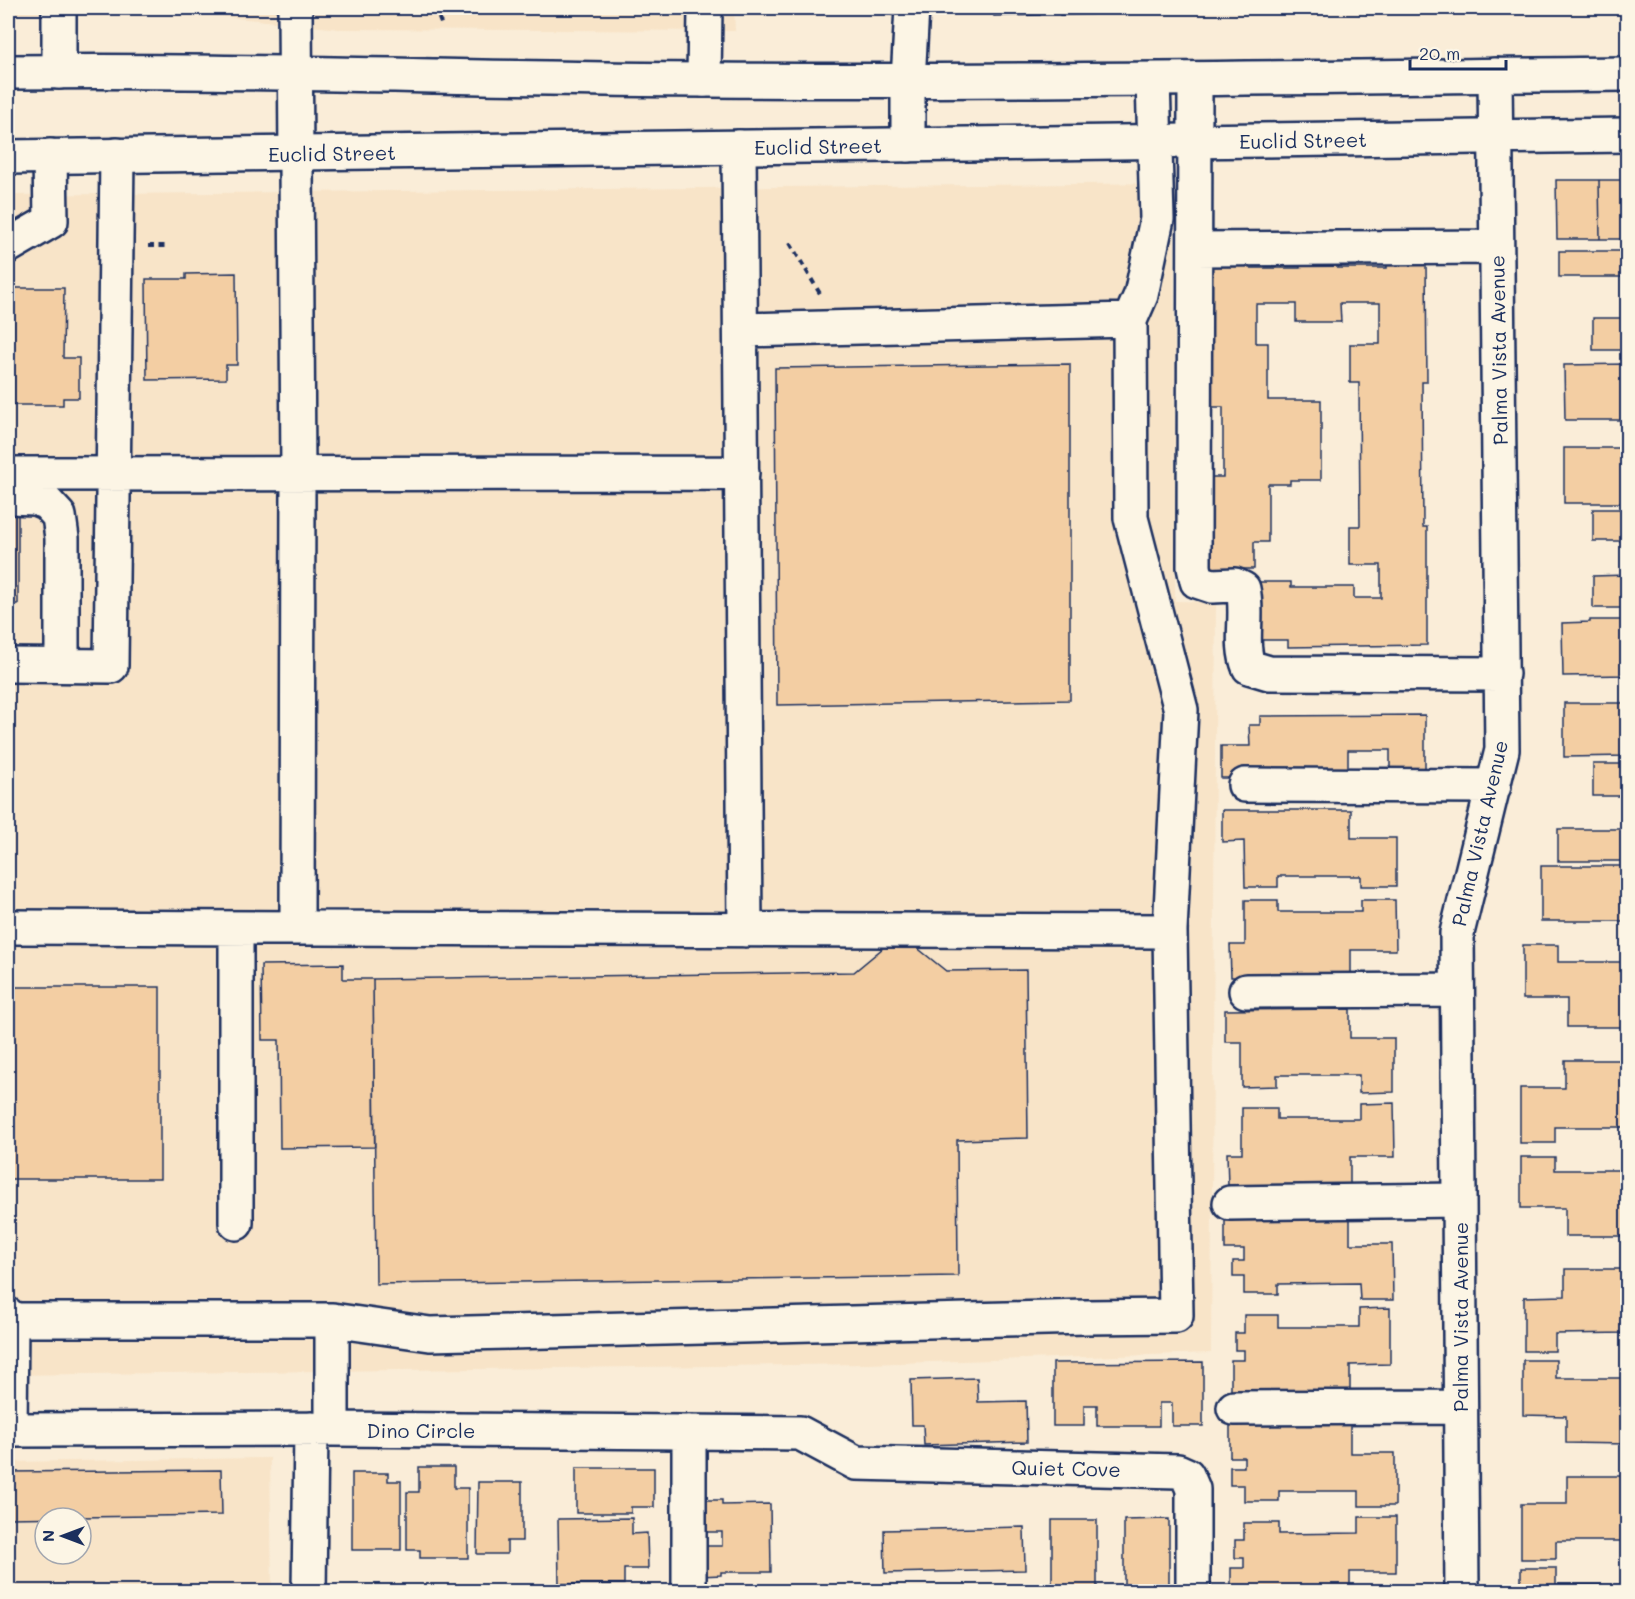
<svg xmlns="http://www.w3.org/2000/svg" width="1635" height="1599" font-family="Mali,sans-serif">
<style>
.built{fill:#f8e4c8;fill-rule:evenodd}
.building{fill:#f3cea3;stroke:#1b2f5e;stroke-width:1.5}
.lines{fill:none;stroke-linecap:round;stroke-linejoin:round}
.minor-casing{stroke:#1b2f5e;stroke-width:38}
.major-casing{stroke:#1b2f5e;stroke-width:38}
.path{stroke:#1b2f5e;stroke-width:4;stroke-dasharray:6 4.5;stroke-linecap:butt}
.minor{stroke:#fcf5e5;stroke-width:33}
.major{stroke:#fcf5e5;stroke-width:33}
.labels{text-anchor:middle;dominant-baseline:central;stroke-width:4.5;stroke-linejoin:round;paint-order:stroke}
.street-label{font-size:20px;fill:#1b2f5e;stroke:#fcf5e5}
</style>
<rect width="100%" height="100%" fill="#faedd8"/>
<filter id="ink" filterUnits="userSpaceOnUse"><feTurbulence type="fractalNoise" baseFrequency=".0167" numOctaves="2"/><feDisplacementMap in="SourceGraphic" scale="12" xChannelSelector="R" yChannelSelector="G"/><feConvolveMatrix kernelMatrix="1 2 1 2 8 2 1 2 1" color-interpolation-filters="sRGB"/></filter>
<g filter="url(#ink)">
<path class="built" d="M8 8H734L735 31 339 29 172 11 8 14Z
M1174 183 1175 601 1216 602 1211 1353 867 1364 8 1375V195Z
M270 1458 272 1591H8V1462ZM45 1518H81V1554H45Z"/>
<path class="building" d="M994 8H1040V15L994 16Z
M1059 8H1106V14L1060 15Z
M1161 8H1207V9L1161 10Z
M1556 180H1599L1600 239H1557Z
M1599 180H1628V239H1600Z
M1559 251H1628V277H1559Z
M1387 263H1426L1427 382H1422L1423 527H1427V645L1288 647V640H1251V582H1291V587H1354V598H1381V565H1350V526H1360L1359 383H1350V344H1380V303H1340L1341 322H1296V304H1256V343H1268V400H1321V480H1290V484H1268V542H1254V569H1211L1207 477H1223V407H1208L1211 264H1249V268H1300V264H1337V268H1387Z
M236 273 237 365H226V379L147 380 146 279H186V274Z
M13 288H64L63 358H79V398H63V405H13Z
M1593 318H1628V350H1593Z
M1070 364V700L777 705 775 368Z
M1628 364V420H1565L1564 365Z
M1564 448H1628V503H1564Z
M1593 509H1628V541H1593Z
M8 511H18V604H8Z
M1628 575V608H1593V576Z
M1590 620H1623V622H1628V675L1563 676 1562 623 1590 622Z
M1564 703H1628V756L1564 757Z
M1425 715V774H1390V750H1348V778H1221V746H1250L1249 725H1260V716Z
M1593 764H1628V796H1593Z
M1222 810H1351V838H1396V886H1361V876H1278V887H1245L1244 841 1222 842Z
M1558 829H1628V861H1558Z
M1541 866H1628V921H1541Z
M1245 900H1278V912H1361V900H1395L1396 950H1351V977H1231L1230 945H1245Z
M900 934 946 971 1026 970 1028 1138 957 1140 958 1276 376 1284 373 979 854 972Z
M1523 945H1558V962H1628V1027H1567V999H1523Z
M343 964V979H373L375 1147 280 1148 279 1040H262L261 965Z
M8 987H160V1179H8Z
M1350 1009V1038H1394V1092L1359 1093V1075H1277V1086L1242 1087V1042H1225V1010Z
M1565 1060H1628V1127H1555V1143H1520V1088H1565Z
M1394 1103 1395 1157H1350V1185L1228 1186 1227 1153H1242V1108H1277V1119H1359V1104Z
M1521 1157H1555V1170H1628V1236H1565V1208H1521Z
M1350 1217V1244H1392L1393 1300H1360L1359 1283 1278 1284V1294H1244V1277H1233V1261H1244V1249H1225V1218Z
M1565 1269H1628V1333L1555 1334V1351H1524V1297L1565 1296Z
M1390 1308V1364L1350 1365V1392H1231V1360H1244V1350H1235V1333H1244V1315H1278V1327H1359V1309Z
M1523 1360H1556V1378H1628V1444L1566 1443V1416L1523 1415Z
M1203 1362V1426H1172V1403H1159V1426H1097V1405H1084V1426H1053V1363Z
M977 1378 978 1402 1026 1401 1027 1442 924 1445 923 1425H912L911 1380Z
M1230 1425H1350V1453H1395V1506H1359V1491H1279V1501H1244V1485H1230V1467H1244V1457H1230Z
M419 1467H454V1488H468V1558H420V1550H407V1492H419Z
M576 1468H654V1507H631V1513H576Z
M221 1470 222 1515 8 1518V1472Z
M352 1473H388V1481H401V1550H352Z
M1567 1476H1628V1541H1556V1559H1521V1504H1567Z
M478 1482H522V1541H507V1554H477Z
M700 1500H722V1505L770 1504 771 1572H721V1575L700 1576V1546H722V1532H700Z
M1359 1517H1396V1572H1350V1592H1231V1568H1244V1558H1235V1540H1244V1523H1279V1534L1359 1533Z
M632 1518V1534L647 1533 648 1569H624V1584H559L558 1519Z
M1169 1519V1592H1124V1520Z
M1052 1520H1097V1592H1052Z
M1024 1527 1025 1570 885 1573 884 1530Z
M1521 1568H1556V1585H1628V1592H1521Z"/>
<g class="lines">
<defs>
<path id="minor" d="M59 8V72
M295 8 298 473 297 928
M1195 79 1194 567 1197 581 1212 586 1235 585 1243 589C1249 615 1239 643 1249 667L1269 673 1502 674
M704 80 705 8
M908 145V81L912 8
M739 147 745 930
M8 246 51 221 50 156
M1195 249 1496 247
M741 330 1130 320
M8 474 742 473
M8 497 35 498 47 503 59 516 62 538V665
M8 665 111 666 117 155
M1245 785 1494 786
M8 927 1170 931
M236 928V1223
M1246 991 1457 990
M1230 1203 1459 1200
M8 1315 11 1320H332L430 1334 1086 1317 1176 1316 1170 931 1181 710 1131 518 1130 320 1141 295 1157 219 1153 80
M332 1320V1429
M1234 1408 1460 1407
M8 1430 332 1429 800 1433 856 1463 1178 1471 1187 1475 1193 1489V1592
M10 1430 11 1320
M689 1432V1592
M309 1592 311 1429
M1462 1592 1457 933 1502 750 1495 75"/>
<path id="major" d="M8 72C241 69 474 79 708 80 1014 82 1321 77 1628 74
M8 157 1628 135"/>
</defs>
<use href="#minor" class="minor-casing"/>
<use href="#major" class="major-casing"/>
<path class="path" d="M435 8 442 26
M790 243 822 297
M148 246H168"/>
<use href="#minor" class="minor"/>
<use href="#major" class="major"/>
</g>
</g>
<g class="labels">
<g class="street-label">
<text transform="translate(1303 140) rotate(-1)">Euclid Street</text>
<text transform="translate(818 146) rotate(-1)">Euclid Street</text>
<text transform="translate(332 153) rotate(-1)">Euclid Street</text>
<text transform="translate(1498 350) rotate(-91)">Palma Vista Avenue</text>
<text transform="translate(1479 833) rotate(-77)">Palma Vista Avenue</text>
<text transform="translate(1460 1317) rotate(-90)">Palma Vista Avenue</text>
<text x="421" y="1430">Dino Circle</text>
<text transform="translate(1066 1468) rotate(1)">Quiet Cove</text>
</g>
</g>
<rect width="1635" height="1599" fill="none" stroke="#fcf5e5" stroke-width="30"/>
<rect x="15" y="15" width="1605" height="1569" fill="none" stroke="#1b2f5e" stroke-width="2" filter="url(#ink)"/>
<g transform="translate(63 1536) rotate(270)"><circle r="28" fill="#fcf5e5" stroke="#a2a6af" stroke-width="1.5"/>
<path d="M0-4.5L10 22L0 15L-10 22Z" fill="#1b2f5e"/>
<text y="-9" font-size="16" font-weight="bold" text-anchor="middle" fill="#1b2f5e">N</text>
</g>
<path d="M1410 60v9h96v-9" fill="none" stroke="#1b2f5e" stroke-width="3"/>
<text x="1419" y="60" font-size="18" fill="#1b2f5e" stroke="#fcf5e5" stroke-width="4.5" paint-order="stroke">20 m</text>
</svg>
